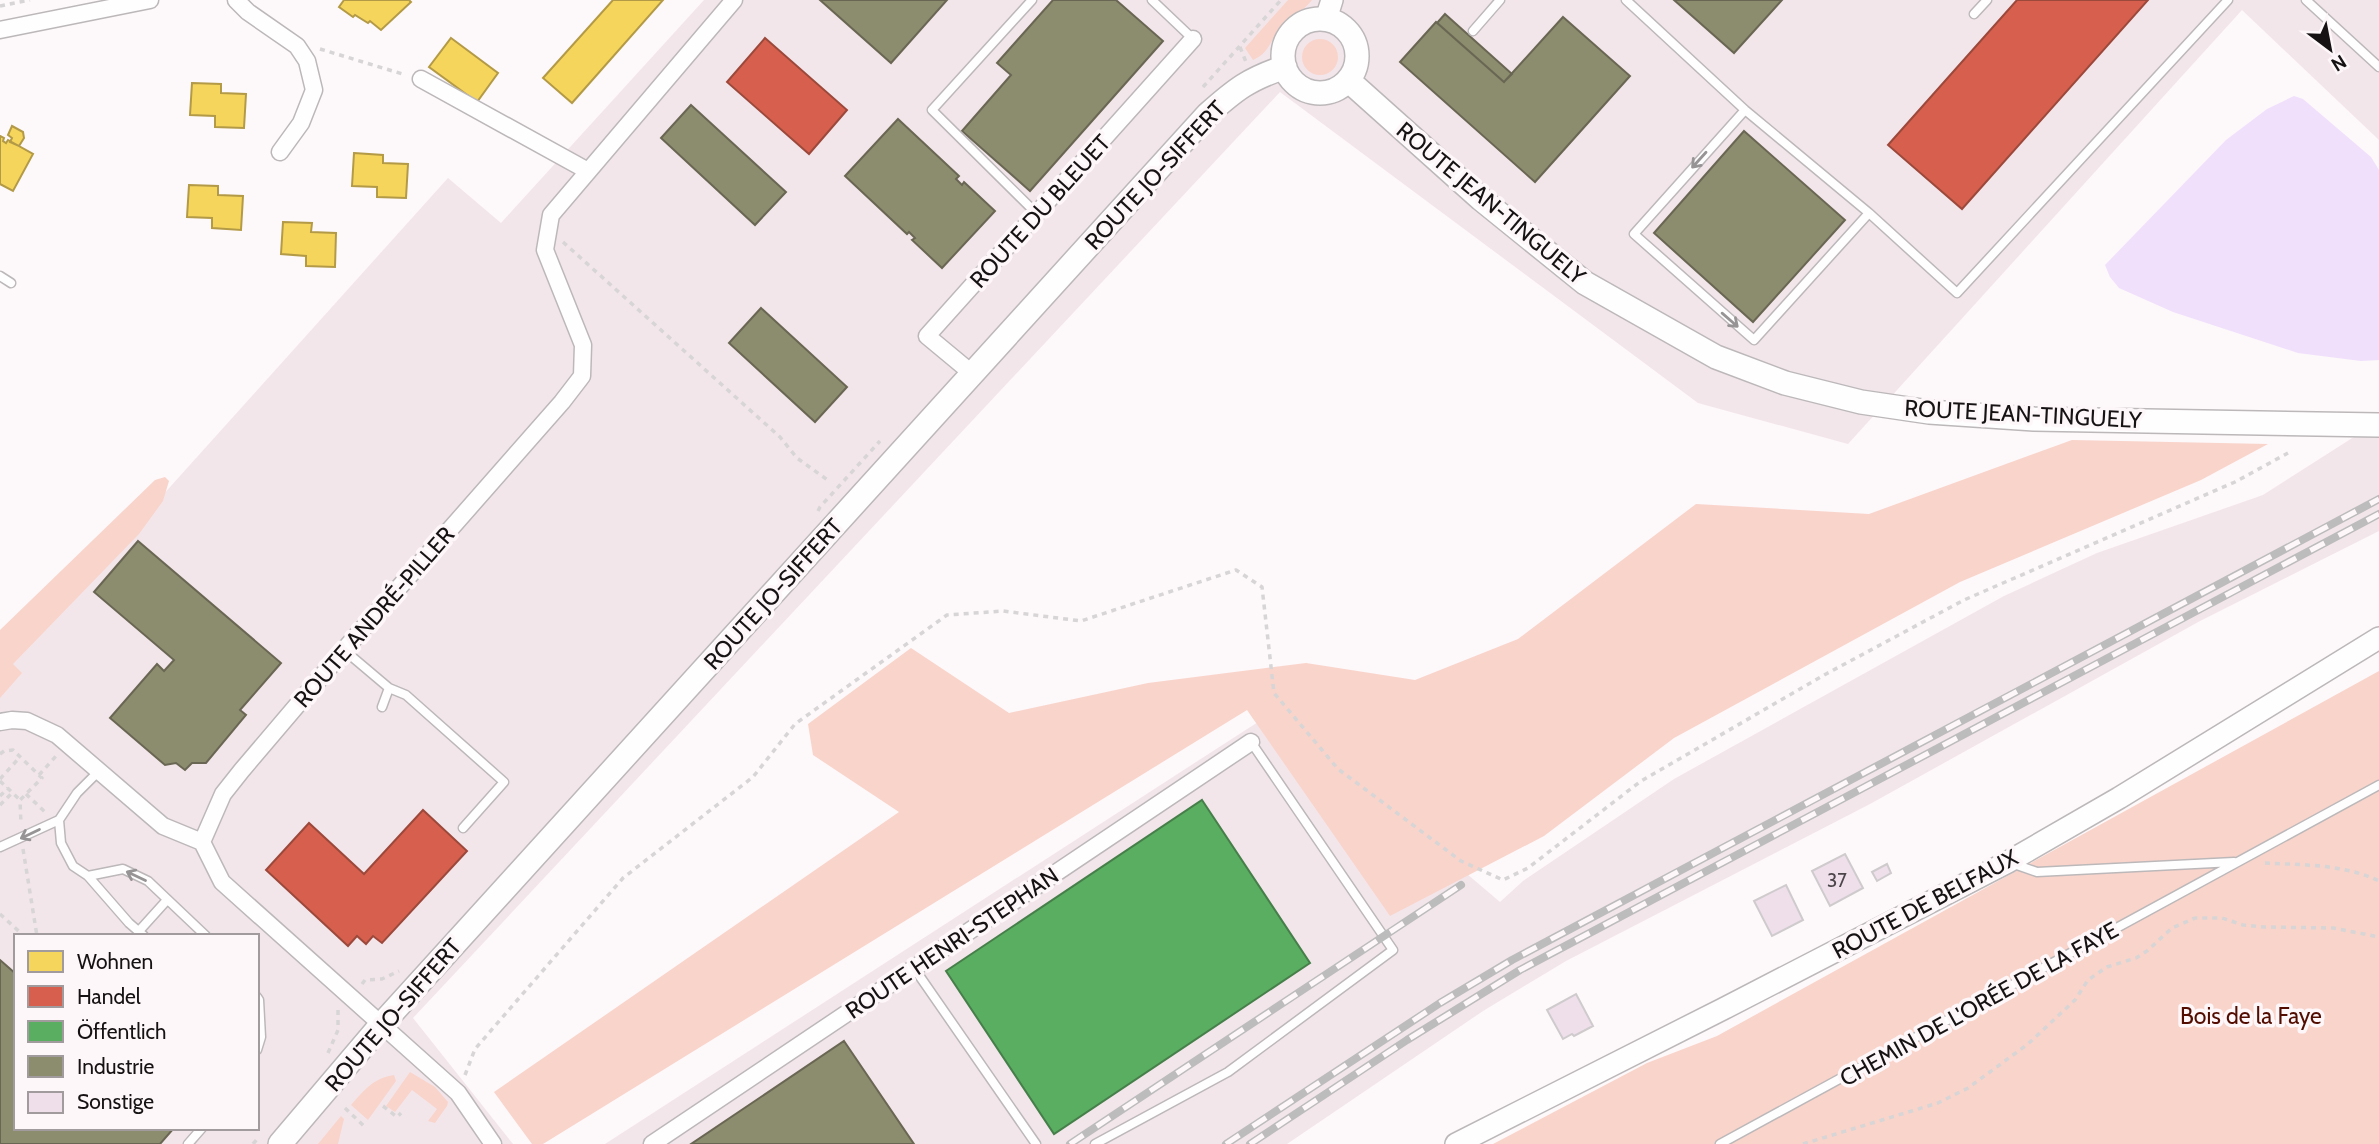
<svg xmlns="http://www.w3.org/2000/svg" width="2379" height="1144" font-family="Cabin,sans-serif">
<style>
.built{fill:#f3e6eb;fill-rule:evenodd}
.green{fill:#f9d4cb}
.water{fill:#f0e0fc}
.homes{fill:#f6d55c;stroke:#b39a46;stroke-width:2}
.shops{fill:#d6604d;stroke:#9c493c;stroke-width:2}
.public{fill:#5aae61;stroke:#467f4a;stroke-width:2}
.industry{fill:#8c8c6e;stroke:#696753;stroke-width:2}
.building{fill:#eedfeb;stroke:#cfcbcd;stroke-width:2}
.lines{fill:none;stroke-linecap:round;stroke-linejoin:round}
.service-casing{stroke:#bcb8ba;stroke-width:11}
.minor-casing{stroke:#bcb8ba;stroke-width:19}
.tertiary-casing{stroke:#bcb8ba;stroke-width:24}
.secondary-casing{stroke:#bcb8ba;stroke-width:26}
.path{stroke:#d7d5d5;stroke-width:3.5;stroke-dasharray:5 5;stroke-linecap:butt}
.service{stroke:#fffefe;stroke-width:8}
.minor{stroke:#fffefe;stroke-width:16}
.tertiary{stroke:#fffefe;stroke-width:21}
.secondary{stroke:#fffefe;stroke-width:23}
.rail-casing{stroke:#bcbcbc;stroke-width:8}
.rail{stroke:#fef7fa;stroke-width:5;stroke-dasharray:16;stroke-linecap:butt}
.oneway{stroke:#969494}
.labels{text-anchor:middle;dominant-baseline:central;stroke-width:7;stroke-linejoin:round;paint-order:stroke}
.number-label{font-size:19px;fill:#4c4549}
.street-label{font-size:23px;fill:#161213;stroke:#fef7fa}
.park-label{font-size:23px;fill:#520d00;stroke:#fef7fa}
</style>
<rect width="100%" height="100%" fill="#fdf8fa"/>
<path class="built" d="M704 0H2379V140L2242 10 1848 444 1698 403 1280 92 413 1018 513 1144H0V676L448 178 501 223ZM16 936H257V1128H16Z
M2379 421V531L2200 621 1870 804 1566 961 1483 1011 1287 1144H605L1275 711 1500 902 1523 881 1674 779 2004 596 2097 553 2263 495Z"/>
<path class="green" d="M1288 0H1312C1304 11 1291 15 1282 26 1271 38 1270 53 1253 60L1245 48Z
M1302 57a18 18 0 1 1 36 0a18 18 0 1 1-36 0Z
M2072 440 2268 444 2201 480 1960 582 1674 738 1544 836 1390 916 1247 710 543 1144H532L494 1092 899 812 813 755 808 724 911 648 1009 713 1148 683 1306 663 1415 680 1518 639 1696 504 1869 514Z
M165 477 169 481 163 501 139 534 13 664 22 673 0 698V630L155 480Z
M2379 671V1144H1493L1647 1063 1717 1036Z
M410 1072 435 1087 448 1102 447 1106 435 1123 428 1121 437 1109 412 1090 395 1112 386 1106Z
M394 1075 396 1081 368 1120 351 1105C364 1090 374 1078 394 1075Z
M341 1116 344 1119 338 1144H318Z"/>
<path class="water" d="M2294 96 2303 99 2371 157 2379 170V360L2361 361 2298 353 2173 312 2119 288 2110 277 2105 265 2226 140 2267 109Z"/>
<path class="homes" d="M344 0H409L411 2 381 30 370 21 368 23 355 15 353 17 339 7Z
M613 0H663L572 103 543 78Z
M451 38 498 73 477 102 429 67Z
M192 83 221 84V93L246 94 244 128 215 127V116L190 115Z
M12 126 23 132 24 138 19 146 10 142 12 138 8 135Z
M0 136 4 138 3 141 6 143 8 140 33 154 13 191 0 184Z
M354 153 383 155V163L408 164 406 198 377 197V187L352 186Z
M189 185 218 186V195L243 196 241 230 212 228V218L187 217Z
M283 222 312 223 311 232 336 233 335 267 306 266V256L281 254Z"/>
<path class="shops" d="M2017 0H2148L1962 209 1888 145Z
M765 38 847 110 809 154 727 82Z
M423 810 467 851 382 943 373 936 366 944 357 936 348 946 266 870 309 823 364 874Z"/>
<path class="public" d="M1202 800 1310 963 1054 1134 946 971Z"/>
<path class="industry" d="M820 0H947L891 63Z
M1053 0H1116L1163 41 1030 191 962 131 1011 75 997 63Z
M1674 0H1782L1734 53Z
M1445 14 1512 74 1504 82 1437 23Z
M1563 17 1630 76 1535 182 1400 62 1436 22 1504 82Z
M691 105 786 192 755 225 661 138Z
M898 119 959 176 956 179 962 185 964 182 995 211 942 268 912 240 915 238 909 232 907 234 845 176Z
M1744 131 1845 220 1753 322 1654 233Z
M761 308 847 387 815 422 729 343Z
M138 541 281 663 240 710 246 715 206 763H192L185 770 176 763 165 765 110 718 157 664 164 671 174 660 94 592Z
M0 960 16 974V1128H174L160 1144H0Z
M844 1041 914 1144H691Z"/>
<path class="building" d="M1845 854 1863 888 1830 906 1812 871Z
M1887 864 1891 873 1877 881 1872 872Z
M1786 885 1803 920 1772 936 1754 901Z
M1576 994 1593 1026 1574 1036 1572 1034 1563 1039 1547 1010Z"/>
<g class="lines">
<defs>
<path id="service" d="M1032 0 932 110 1037 214
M1152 0 1193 39
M1626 0 1745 110 1869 213 1957 293 2228 0
M2306 0 2379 67
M1974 14 1987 0
M1473 31 1500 0
M1745 110 1634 234 1754 340 1869 213
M0 276 11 283
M344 650 389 688 382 707
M389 688 406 695 504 782 463 828
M98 772 77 793 59 820 61 843 73 866 88 876 129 923 144 936
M0 847 59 820
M2014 864 2037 872 2234 862
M88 876 123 869 148 881 206 936
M139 931 167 900
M914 968 1036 1144
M257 997 259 1000 261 1037 257 1050
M188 1144 202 1128
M1095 1144 1228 1072 1393 950 1251 742
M1720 1144 2379 785"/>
<path id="minor" d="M236 0 248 12 297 46 307 61 314 90 301 123 280 152
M0 30 150 0
M421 79 588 171
M974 375 927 336 1193 39
M0 722 12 720 27 721 57 735 163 826 202 842
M493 1144 458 1093 222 882 202 842 223 794 242 770 344 650 562 402 582 376 583 345 545 250 551 215 734 0
M652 1144 1251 742"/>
<path id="tertiary" d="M1326 19 1332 0
M1456 1144 1723 1009 2008 862 2119 798 2379 638"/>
<path id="secondary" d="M1283 56a37 37 0 1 1 74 0a37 37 0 1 1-74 0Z
M1348 80 1481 199 1585 283 1716 357 1785 383 1861 402 1929 412 2034 419 2379 425
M280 1144 381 1025 1208 114C1236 89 1249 79 1285 67"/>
</defs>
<use href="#service" class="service-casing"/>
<use href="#minor" class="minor-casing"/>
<use href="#tertiary" class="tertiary-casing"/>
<use href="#secondary" class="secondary-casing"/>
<path class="path" d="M0 6 30 0
M1240 47 1246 62
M320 49 406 75
M1203 87 1281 0
M563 242 780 437 797 458 829 481
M818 511 820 507 880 441
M0 754 4 751 13 750 42 778 20 800 21 824
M39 775 56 756
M0 779 20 757
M0 781 20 800
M26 794 45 812
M0 796 8 788
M0 805 12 793
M23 849 37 936
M2265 863C2303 865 2344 864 2379 881
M0 914 24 936
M362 984 365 980 382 979 399 971
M328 1053 338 1030V1010
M465 1075 475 1049 623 878 753 777 795 724 947 615 1003 611 1081 621 1236 570 1262 587 1274 693 1338 769 1461 861 1503 880 1528 868 1641 781 1826 674 1964 600 2235 482 2288 453
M383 1106 397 1117 401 1113
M345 1108 366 1128
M253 1144 259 1137
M1803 1144 1938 1103 1968 1088 2028 1044 2075 1000 2088 980 2107 967 2136 958 2147 951 2172 928 2195 918H2222L2243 925 2264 927 2333 928 2379 937"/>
<use href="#service" class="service"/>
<use href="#minor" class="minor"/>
<use href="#tertiary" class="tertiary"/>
<use href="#secondary" class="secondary"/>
<defs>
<path id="rail" d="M1070 1144 1461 885
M1226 1144 1440 1003 1512 960 2379 499
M1250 1144 1407 1040 1520 970 2379 514"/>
</defs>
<use href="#rail" class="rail-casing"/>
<use href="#rail" class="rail"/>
</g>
<defs><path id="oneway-shaft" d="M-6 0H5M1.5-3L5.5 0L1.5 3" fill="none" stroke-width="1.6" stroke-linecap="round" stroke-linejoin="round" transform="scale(1.75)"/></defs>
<g class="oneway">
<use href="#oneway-shaft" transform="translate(1699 160) rotate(132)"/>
<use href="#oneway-shaft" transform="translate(1730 320) rotate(41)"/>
<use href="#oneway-shaft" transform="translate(30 834) rotate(154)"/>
<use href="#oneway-shaft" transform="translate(136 876) rotate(-155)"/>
</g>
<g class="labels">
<g class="number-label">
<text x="1837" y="880">37</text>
</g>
<g class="street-label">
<text transform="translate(1155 175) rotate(-47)">ROUTE JO-SIFFERT</text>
<text transform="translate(1491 203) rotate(40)">ROUTE JEAN-TINGUELY</text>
<text transform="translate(1040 211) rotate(-48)">ROUTE DU BLEUET</text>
<text transform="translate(2023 414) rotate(3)">ROUTE JEAN-TINGUELY</text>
<text transform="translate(773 594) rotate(-48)">ROUTE JO-SIFFERT</text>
<text transform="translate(374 617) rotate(-49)">ROUTE ANDRÉ-PILLER</text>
<text transform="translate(1925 904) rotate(-28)">ROUTE DE BELFAUX</text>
<text transform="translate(952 943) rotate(-34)">ROUTE HENRI-STEPHAN</text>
<text transform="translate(1979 1004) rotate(-29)">CHEMIN DE L'ORÉE DE LA FAYE</text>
<text transform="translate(393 1015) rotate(-49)">ROUTE JO-SIFFERT</text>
</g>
<g class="park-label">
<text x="2251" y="1016">Bois de la Faye</text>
</g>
</g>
<rect x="14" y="934" width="245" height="196" fill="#fef7fa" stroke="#a19b9e" stroke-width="2"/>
<rect x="28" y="951" width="35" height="21" fill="#f6d55c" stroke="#a19b9e" stroke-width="2"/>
<text x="77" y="969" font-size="21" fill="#161213">Wohnen</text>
<rect x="28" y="986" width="35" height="21" fill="#d6604d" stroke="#a19b9e" stroke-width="2"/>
<text x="77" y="1004" font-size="21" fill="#161213">Handel</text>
<rect x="28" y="1021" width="35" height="21" fill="#5aae61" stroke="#a19b9e" stroke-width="2"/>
<text x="77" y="1039" font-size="21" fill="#161213">Öffentlich</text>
<rect x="28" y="1056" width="35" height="21" fill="#8c8c6e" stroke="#a19b9e" stroke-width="2"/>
<text x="77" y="1074" font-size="21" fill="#161213">Industrie</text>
<rect x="28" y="1092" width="35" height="21" fill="#eedfeb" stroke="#a19b9e" stroke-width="2"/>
<text x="77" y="1109" font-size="21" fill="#161213">Sonstige</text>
<g transform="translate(2330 49) rotate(148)" stroke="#fef7fa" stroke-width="5" paint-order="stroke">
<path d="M0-5L12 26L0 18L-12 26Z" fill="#161213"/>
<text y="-10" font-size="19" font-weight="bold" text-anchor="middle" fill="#161213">N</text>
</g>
</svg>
